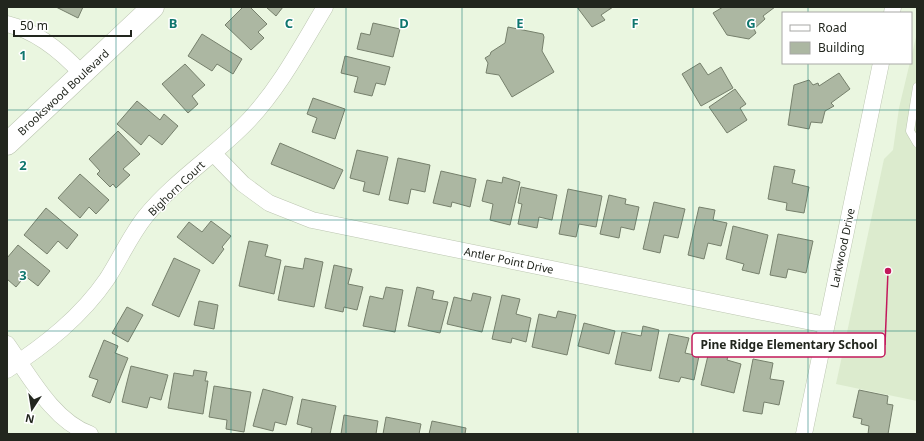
<svg xmlns="http://www.w3.org/2000/svg" width="924" height="441" font-family="'Noto Sans',sans-serif">
<style>
.built{fill:#dcebce}
.building{fill:#acb7a2;stroke:#76806c}
.lines{fill:none;stroke-linecap:round;stroke-linejoin:round}
.service-casing{stroke:#bcc6b1;stroke-width:9}
.minor-casing{stroke:#bcc6b1;stroke-width:17}
.secondary-casing{stroke:#bcc6b1;stroke-width:23}
.service{stroke:#fff;stroke-width:8}
.minor{stroke:#fff;stroke-width:16}
.secondary{stroke:#fff;stroke-width:22}
.grid{fill:none;stroke:#0f766e;stroke-width:1;stroke-opacity:0.55}
.labels{text-anchor:middle;dominant-baseline:central;stroke-width:3;stroke-linejoin:round;paint-order:stroke}
.street-label{font-size:11px;fill:#22261e;stroke:#fff}
.grid-label{font-size:13px;text-anchor:middle;font-weight:bold;fill:#0f766e;stroke:#fff;stroke-width:3;stroke-linejoin:round;paint-order:stroke}
.leader{fill:none;stroke:#c2185b;stroke-width:1.5}
.callout-dot{fill:#c2185b;stroke:#fff;stroke-width:1.5}
.callout{fill:#fff;stroke:#c2185b;stroke-width:1.5}
.callout-label{font-size:12px;text-anchor:middle;font-weight:bold;fill:#22261e}
</style>
<rect width="100%" height="100%" fill="#eaf6e0"/>
<path class="built" d="M917 10V401L836 384 884 159 893 150 899 108 916 37Z"/>
<path class="building" d="M56 7H83L78 18Z
M243 7H250L267 24 258 32 264 38 251 50 225 25Z
M266 7H283L276 16Z
M577 7H613L601 15 605 20 592 27Z
M723 7H775L763 16 765 19 754 29 756 33 749 39 727 35 713 13Z
M373 23 400 29 393 57 357 49 361 33 370 35Z
M508 27 543 34 544 37 542 51 554 72 512 97 499 75 486 73 488 63 485 58 490 55 491 52 505 43Z
M202 34 242 59 233 74 217 64 212 71 188 56Z
M345 56 390 67 385 85 376 83 372 96 354 92 358 77 341 73Z
M700 63 708 75 721 67 733 88 701 106 682 74Z
M185 64 205 85 192 96 198 104 188 113 162 84Z
M839 73 850 89 831 103 834 106 825 111 822 123 811 122 809 129 788 125 794 85 809 80 813 85 818 83 819 86Z
M735 89 746 104 740 108 747 120 727 133 709 107Z
M313 98 345 109 335 139 312 132 317 118 307 114Z
M137 101 160 120 164 114 178 126 162 145 149 135 141 145 117 124Z
M118 131 140 154 123 169 130 175 116 188 113 184 110 187 97 174 100 171 89 159Z
M280 143 343 170 334 189 271 164Z
M357 150 388 157 379 195 363 191 365 182 350 178Z
M398 158 430 165 425 192 411 189 408 204 389 200Z
M774 166 795 170 792 183 809 187 804 213 786 210 787 203 768 199Z
M441 171 476 179 470 207 452 202 451 207 433 203Z
M80 174 109 200 96 214 89 207 80 218 58 198Z
M503 177 520 182 510 225 490 220 493 204 482 201 487 180 502 183Z
M521 187 557 195 552 220 539 217 537 228 518 224 522 204 518 203Z
M568 189 602 196 596 227 579 224 576 237 559 234Z
M609 195 626 199 625 204 639 207 634 230 621 227 619 238 600 234Z
M654 202 685 209 678 238 664 235 660 253 643 249Z
M699 207 715 210 713 220 727 223 721 246 708 243 704 259 688 255Z
M46 208 78 235 67 249 58 241 47 254 24 235Z
M211 221 231 236 222 247 224 249 213 264 177 237 189 222 202 232Z
M733 226 768 235 759 274 742 270 744 264 726 259Z
M778 234 813 241 806 273 788 269 786 278 770 275Z
M249 241 268 245 265 256 281 260 274 294 239 286Z
M18 245 50 271 38 286 25 276 16 287 7 279V258Z
M174 258 200 270 179 317 152 305Z
M305 258 323 262 314 307 278 300 285 266 303 269Z
M334 265 352 269 348 284 363 287 357 310 344 307 343 312 325 308Z
M386 287 403 290 395 332 363 326 370 296 383 299Z
M417 287 434 291 432 299 448 302 440 333 408 326Z
M473 293 491 297 482 332 447 324 454 297 471 301Z
M502 295 520 299 516 314 531 318 526 342 512 338 511 343 492 339Z
M199 301 218 305 214 329 194 325Z
M127 307 143 315 128 342 112 333Z
M558 311 576 315 567 355 532 347 539 314 556 318Z
M584 323 615 331 609 354 578 346Z
M643 326 659 330 651 371 615 364 622 332 641 336Z
M669 334 689 338 685 353 699 356 694 380 681 377 679 382 659 378Z
M104 340 118 346 115 353 128 358 110 403 92 396 98 380 89 377Z
M710 347 729 351 727 360 741 364 734 393 701 385Z
M753 359 773 363 770 379 784 381 779 405 764 402 762 414 743 411Z
M131 366 168 375 161 400 150 397 147 408 122 402Z
M194 370 207 372 205 381H208L203 414 168 408 174 373 193 376Z
M214 386 251 392 244 432 226 429 227 420 209 417Z
M263 389 293 397 286 425 275 422 273 431 253 426Z
M859 390 888 396 887 404 893 405 888 434H868L869 426 861 424 862 419 853 417Z
M302 399 336 406 330 434H311L312 428 297 424Z
M344 415 378 421 376 434H341Z
M386 417 421 424 419 434H383Z
M432 421 466 428 465 434H429Z"/>
<g class="lines">
<defs>
<path id="service" d="M917 87 910 131 917 143"/>
<path id="minor" d="M892 13 893 7
M7 24C36 31 62 52 82 74
M213 153 243 184 269 203 312 220 826 325
M7 344C29 375 53 421 90 434
M7 370C45 345 81 317 107 279 120 259 130 236 145 217 175 180 217 154 249 120 280 87 302 45 325 7
M804 434 881 63"/>
<path id="secondary" d="M7 144 153 7"/>
</defs>
<use href="#service" class="service-casing"/>
<use href="#minor" class="minor-casing"/>
<use href="#secondary" class="secondary-casing"/>
<use href="#service" class="service"/>
<use href="#minor" class="minor"/>
<use href="#secondary" class="secondary"/>
</g>
<path class="grid" d="M116 7V434M231 7V434M346 7V434M462 7V434M578 7V434M693 7V434M808 7V13M808 63V434M7 110H917M7 220H917M7 331H917"/>
<g class="labels">
<g class="street-label">
<text transform="translate(63 92) rotate(-43)">Brookswood Boulevard</text>
<text transform="translate(176 188) rotate(-44)">Bighorn Court</text>
<text transform="translate(842 248) rotate(-78)">Larkwood Drive</text>
<text transform="translate(509 260) rotate(12)">Antler Point Drive</text>
</g>
</g>
<g class="grid-label">
<text x="173" y="28">B</text>
<text x="289" y="28">C</text>
<text x="404" y="28">D</text>
<text x="520" y="28">E</text>
<text x="635" y="28">F</text>
<text x="751" y="28">G</text>
<text x="23" y="60">1</text>
<text x="23" y="170">2</text>
<text x="23" y="280">3</text>
</g>
<path class="leader" d="M888 271L885 345"/>
<circle class="callout-dot" cx="888" cy="271" r="4"/>
<rect class="callout" x="692" y="333" width="193" height="24" rx="4"/>
<g class="callout-label">
<text x="789" y="349">Pine Ridge Elementary School</text>
</g>
<rect width="924" height="441" fill="none" stroke="#22261e" stroke-width="16"/>
<rect x="782" y="12" width="130" height="52" fill="#ffffff" stroke="#a7a8a5"/>
<rect x="790" y="25" width="20" height="6" fill="#ffffff" stroke="#a7a8a5"/>
<text x="818" y="32" font-size="12" fill="#22261e">Road</text>
<rect x="790" y="42" width="20" height="12" fill="#acb7a2" stroke="#a7a8a5"/>
<text x="818" y="52" font-size="12" fill="#22261e">Building</text>
<g transform="translate(32 409) rotate(192)" stroke="#ffffff" stroke-width="3" paint-order="stroke">
<path d="M0-3L7 15L0 10L-7 15Z" fill="#22261e"/>
<text y="-6" font-size="11" font-weight="bold" text-anchor="middle" fill="#22261e">N</text>
</g>
<path d="M14 30v6h117v-6" fill="none" stroke="#22261e" stroke-width="2"/>
<text x="20" y="30" font-size="12" fill="#22261e" stroke="#ffffff" stroke-width="3" paint-order="stroke">50 m</text>
</svg>
